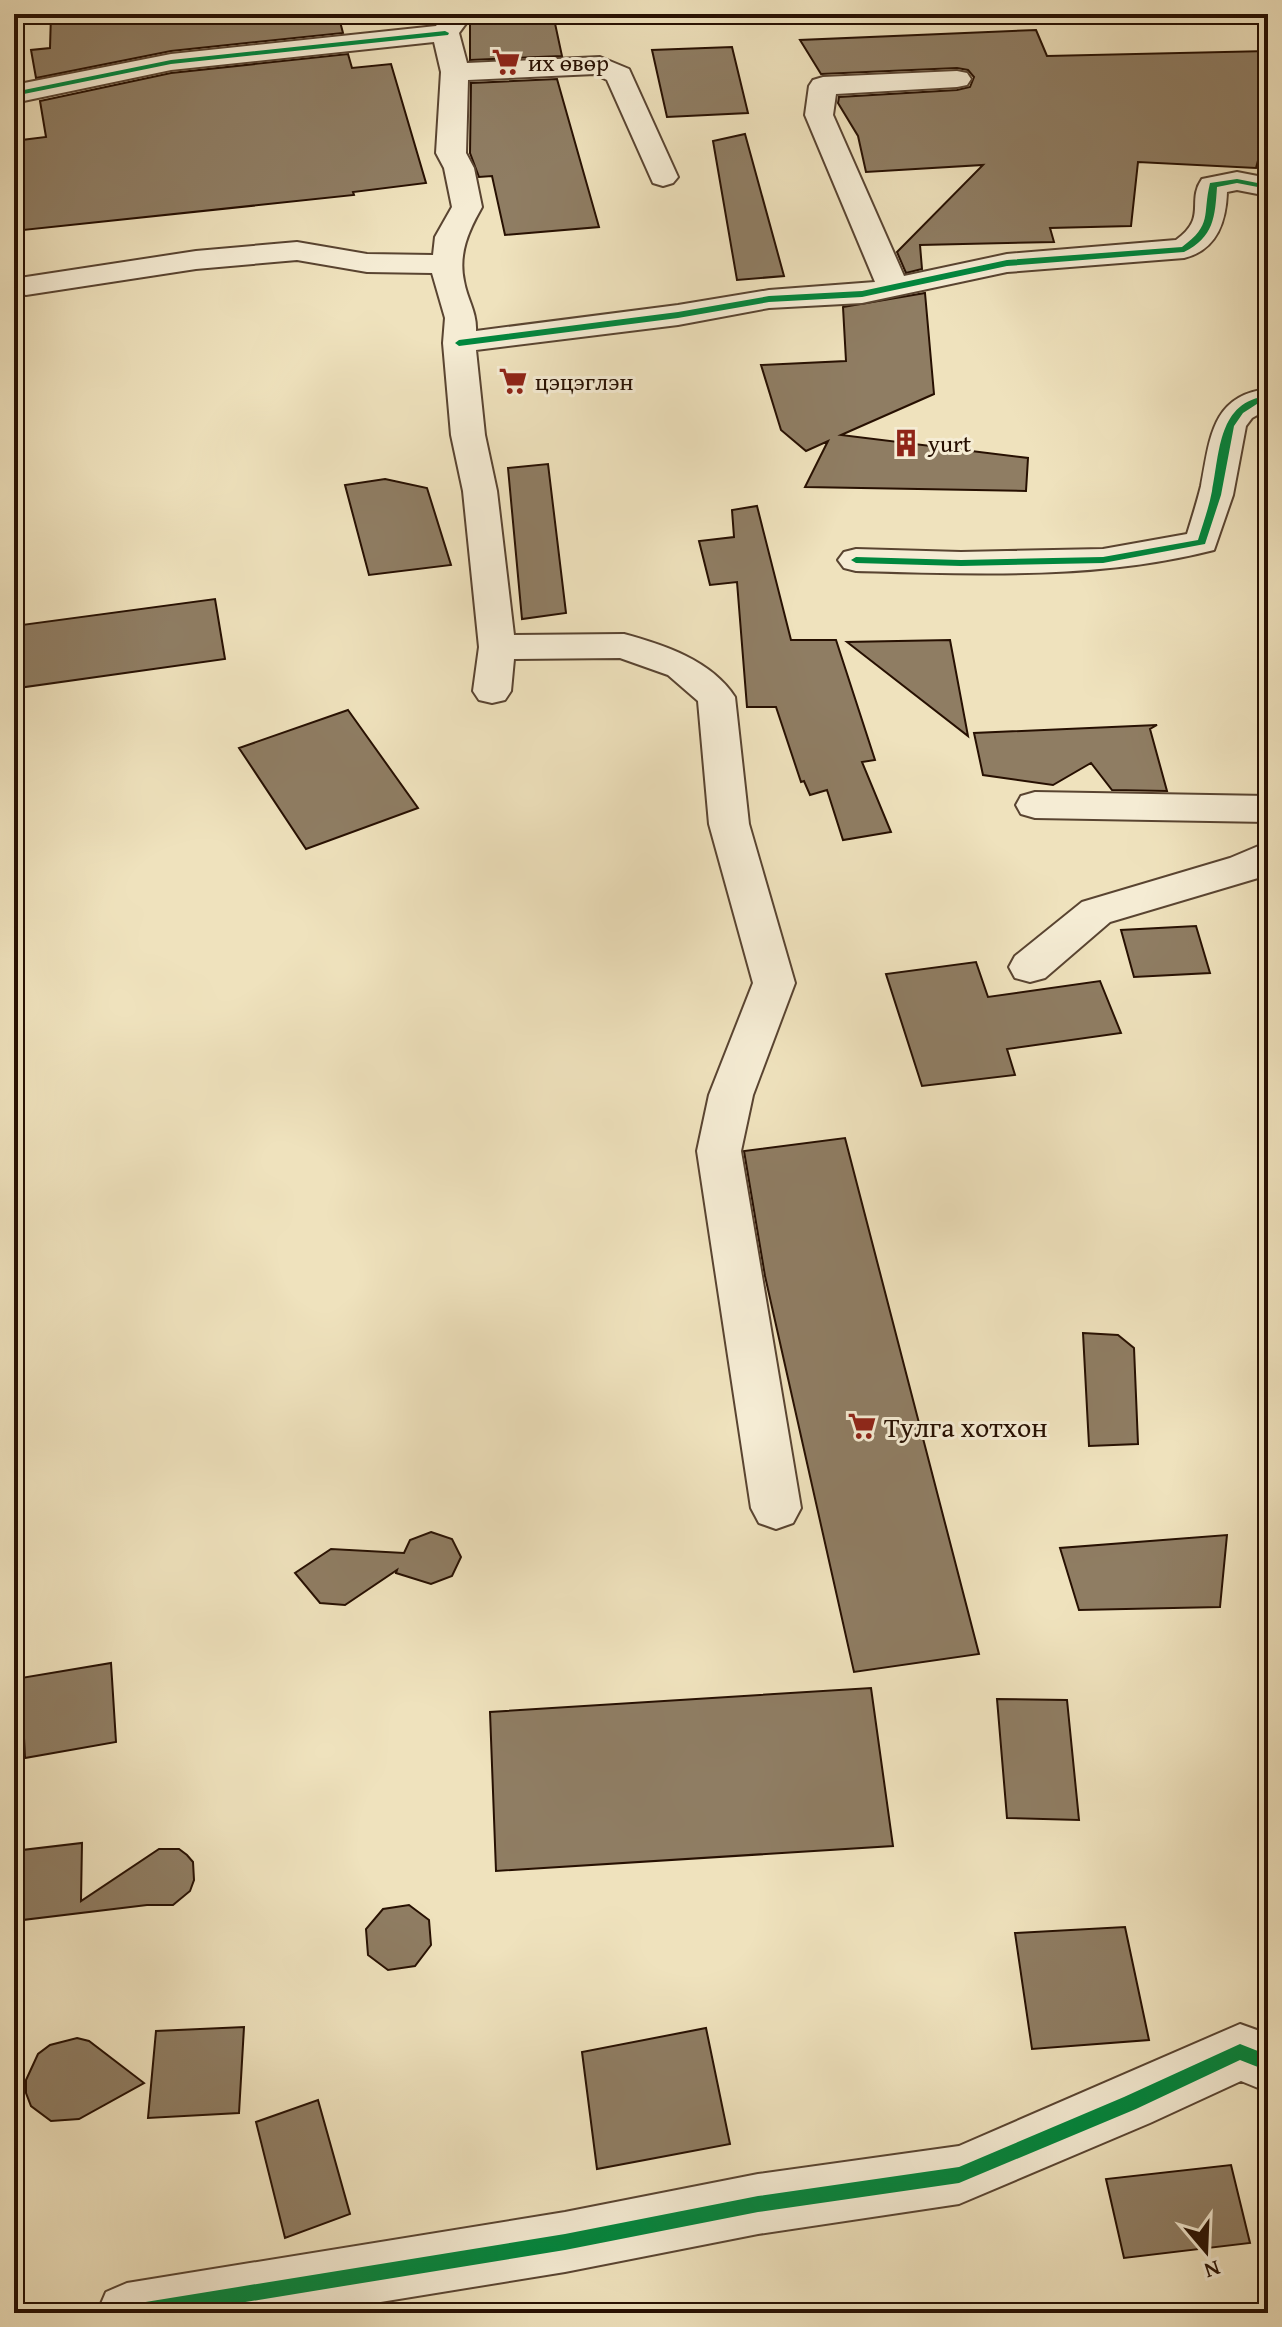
<svg xmlns="http://www.w3.org/2000/svg" width="1282" height="2327" font-family="'Gentium Book Plus',serif">
<style>
.building{fill:#8f7d63;stroke:#271002;stroke-width:2}
.lines{fill:none;stroke-linecap:round;stroke-linejoin:round}
.minor-casing{stroke:#594431;stroke-width:4}
.minor{fill:#f5ecd4;fill-rule:evenodd}
.cycleway-casing{stroke:#f5ecd4;stroke-width:5}
.cycleway{fill:#00873e;fill-rule:evenodd}
.labels{text-anchor:middle;dominant-baseline:central;stroke-width:6;stroke-linejoin:round;paint-order:stroke}
.far-poi-label{font-size:24px;fill:#271002;stroke:#f5ecd4;text-anchor:start}
.poi-label{font-size:28px;fill:#271002;stroke:#f5ecd4;text-anchor:start}
</style>
<rect width="100%" height="100%" fill="#efe2bd"/>
<filter id="stains"><feTurbulence type="fractalNoise" baseFrequency=".0025" numOctaves="4"/><feColorMatrix values="0 0 0 0 .2 0 0 0 0 .09 0 0 0 0 .02 0 0 0 .5 -.17"/></filter>
<radialGradient id="worn" r=".72"><stop offset=".6" stop-color="#630" stop-opacity="0"/><stop offset="1" stop-color="#630" stop-opacity=".3"/></radialGradient>
<path class="building" d="M51 14H338L343 33 171 51 36 78 31 50 50 48Z
M476 14H553L562 56 470 60V22Z
M1036 30 1047 56 1268 51V123L1256 168 1138 162 1131 226 1050 228 1054 242 920 245 922 269 906 273 897 252 983 165 866 172 858 136 838 103 839 97 957 90 970 87 974 77 968 70 957 68 821 74 800 40Z
M732 47 748 113 667 117 652 50Z
M348 54 352 68 391 64 426 183 353 192 354 195 14 231V141L46 137 40 101 171 73Z
M557 79 599 227 505 235 492 176 479 177 470 153 471 83Z
M745 134 784 276 737 280 713 141Z
M925 293 934 394 841 435 1028 458 1026 491 805 487 828 441 806 451 781 430 761 365 846 361 843 307Z
M548 464 566 613 522 619 508 468Z
M385 479 427 488 451 565 369 575 345 485Z
M757 506 791 640H836L875 760 862 762 891 832 843 840 827 790 810 795 804 781 801 782 776 707H747L737 582 710 585 699 541 734 537 732 510Z
M215 599 225 659 18 688 17 672H14V626Z
M950 640 968 736 847 642Z
M348 710 418 808 306 849 239 748Z
M1157 725 1150 729 1167 791 1112 790 1091 763 1053 785 983 775 974 733Z
M1196 926 1210 973 1134 977 1121 930Z
M976 962 988 997 1100 981 1121 1033 1007 1049 1015 1075 922 1086 886 974Z
M845 1138 979 1654 854 1672 765 1276 744 1151Z
M1083 1333 1118 1335 1134 1348 1138 1444 1089 1446Z
M431 1532 452 1539 461 1557 452 1576 431 1584 396 1573 397 1570 345 1605 320 1603 295 1573 331 1549 404 1553 410 1540Z
M1227 1535 1220 1607 1079 1610 1060 1548Z
M111 1663 116 1742 25 1758 21 1678Z
M871 1688 893 1846 496 1871 490 1712Z
M997 1699 1067 1700 1079 1820 1007 1818Z
M82 1843 81 1901 159 1849H179L187 1855 193 1862 194 1880 190 1891 173 1905H147L14 1921V1851Z
M409 1905 429 1920 431 1945 415 1966 388 1970 368 1955 366 1929 383 1909Z
M1125 1927 1149 2040 1032 2049 1015 1933Z
M244 2027 239 2113 148 2118 156 2031Z
M706 2028 730 2144 597 2169 582 2052Z
M77 2038 89 2041 144 2083 79 2119 51 2121 31 2106 26 2093V2080L38 2054 50 2045Z
M318 2100 350 2214 285 2238 256 2122Z
M1231 2165 1250 2243 1124 2258 1106 2179Z"/>
<g class="lines">
<defs>
<path id="minor" d="M445 14H473L459 33 467 63 600 57 629 69 678 177 673 183 663 186 653 183 607 80 595 74 468 80 466 153 474 168 482 207C469 230 458 253 464 281 467 299 477 312 476 331L678 305 769 290 875 282 805 115 809 86 813 80 823 77 957 71 967 73 971 79 967 85 957 87 836 94 833 115 904 276 1007 254 1176 240C1208 217 1186 202 1202 179L1237 172 1268 178V196L1237 190 1227 192C1226 222 1217 250 1184 258L1007 272 862 303 769 308 678 325 476 350 485 435 497 491 514 635 624 634C664 645 711 660 735 697L749 824 795 983 753 1095 741 1151 801 1508 793 1523 776 1529 759 1523 751 1508 697 1151 709 1095 753 983 709 824 698 701 668 675 620 658 514 659 511 691 505 700 492 703 479 700 473 691 479 647 463 491 451 435 443 343 445 318 432 273 367 272 297 260 196 269 26 295 14 291 15 279 26 277 196 251 297 242 367 254 433 255 435 237 452 207 444 168 436 153 441 72 434 42 171 70 14 103V85L171 54 436 26Z
M1268 389V409L1252 418 1246 426 1233 495 1214 550C1097 580 976 574 856 571L844 568 838 560 844 552 856 549 961 552 1103 549 1187 534C1192 518 1197 502 1201 486 1210 440 1211 395 1268 389Z
M1035 792 1268 796V822L1035 818 1021 814 1016 805 1021 796Z
M1268 842V873L1258 878 1110 922 1045 978 1030 982 1015 978 1009 967 1015 956 1082 902 1230 858Z
M1240 2024 1268 2034V2092L1241 2081 1150 2123 959 2204 758 2234 565 2272 313 2313H97L106 2292 127 2283 565 2212 758 2174 959 2146Z"/>
</defs>
<use href="#minor" class="minor-casing"/>
<use href="#minor" class="minor"/>
<defs>
<path id="cycleway" d="M445 31 449 33 448 35 171 64 14 96V92L171 60Z
M1237 179 1268 185V189L1237 183 1217 187C1215 217 1214 237 1184 252L1007 266 862 297 769 302 678 318 459 346 455 343 459 340 678 312 769 296 862 291 1007 260 1182 247C1213 224 1202 216 1210 183Z
M1268 396V402H1260L1243 413 1234 426 1221 495 1205 544 1103 563 961 566 856 563 851 560 856 557 961 560 1103 557 1198 540C1203 524 1209 507 1212 491 1220 452 1218 401 1268 396Z
M1240 2044 1268 2055V2071L1240 2060 1136 2109 959 2183 758 2212 565 2250 178 2313H119L121 2307 127 2305 565 2234 758 2196 959 2167 1124 2097Z"/>
</defs>
<use href="#cycleway" class="cycleway-casing"/>
<use href="#cycleway" class="cycleway"/>
</g>
<defs>
<symbol id="supermarket-bare" viewBox="-9 -9 18 18"><path d="M-6-5.5h2.5l.6 2H6L4.5 2H-2.5L-4.4-4H-6ZM-1.5 3.2a1.3 1.3 0 1 0 .1 0ZM3 3.2a1.3 1.3 0 1 0 .1 0Z" fill="#8f2418" stroke="#f5ecd4" stroke-width="2.5" paint-order="stroke"/></symbol>
<symbol id="building-bare" viewBox="-9 -9 18 18"><path d="M-4-6H4V6H1V3H-1V6H-4ZM-2.5-4.3h1.7v1.8h-1.7ZM.8-4.3h1.7v1.8H.8ZM-2.5-1h1.7V.8h-1.7ZM.8-1h1.7V.8H.8Z" fill="#8f2418" stroke="#f5ecd4" stroke-width="2.5" paint-order="stroke"/></symbol>
</defs>
<g fill-rule="evenodd">
<use href="#supermarket-bare" x="486" y="42" width="40" height="40"/>
<use href="#supermarket-bare" x="493" y="361" width="40" height="40"/>
<use href="#building-bare" x="886" y="423" width="40" height="40"/>
<use href="#supermarket-bare" x="842" y="1406" width="40" height="40"/>
</g>
<g class="labels">
<g class="far-poi-label">
<text x="528" y="62">их өвөр</text>
<text x="535" y="381">цэцэглэн</text>
<text x="928" y="443">yurt</text>
</g>
<g class="poi-label">
<text x="884" y="1426">Тулга хотхон</text>
</g>
</g>
<rect width="1282" height="2327" fill="none" stroke="#efe2bd" stroke-width="48"/>
<rect x="16" y="16" width="1250" height="2295" fill="none" stroke="#271002" stroke-width="4"/>
<rect x="24" y="24" width="1234" height="2279" fill="none" stroke="#271002" stroke-width="2"/>
<g transform="translate(1206 2251) rotate(161)" stroke="#f5ecd4" stroke-width="6" paint-order="stroke">
<path d="M0-6L14 30L0 20L-14 30Z" fill="#271002"/>
<text y="-12" font-size="22" font-weight="bold" text-anchor="middle" fill="#271002">N</text>
</g>
<rect width="100%" height="100%" filter="url(#stains)"/>
<rect width="100%" height="100%" fill="url(#worn)"/>
</svg>
